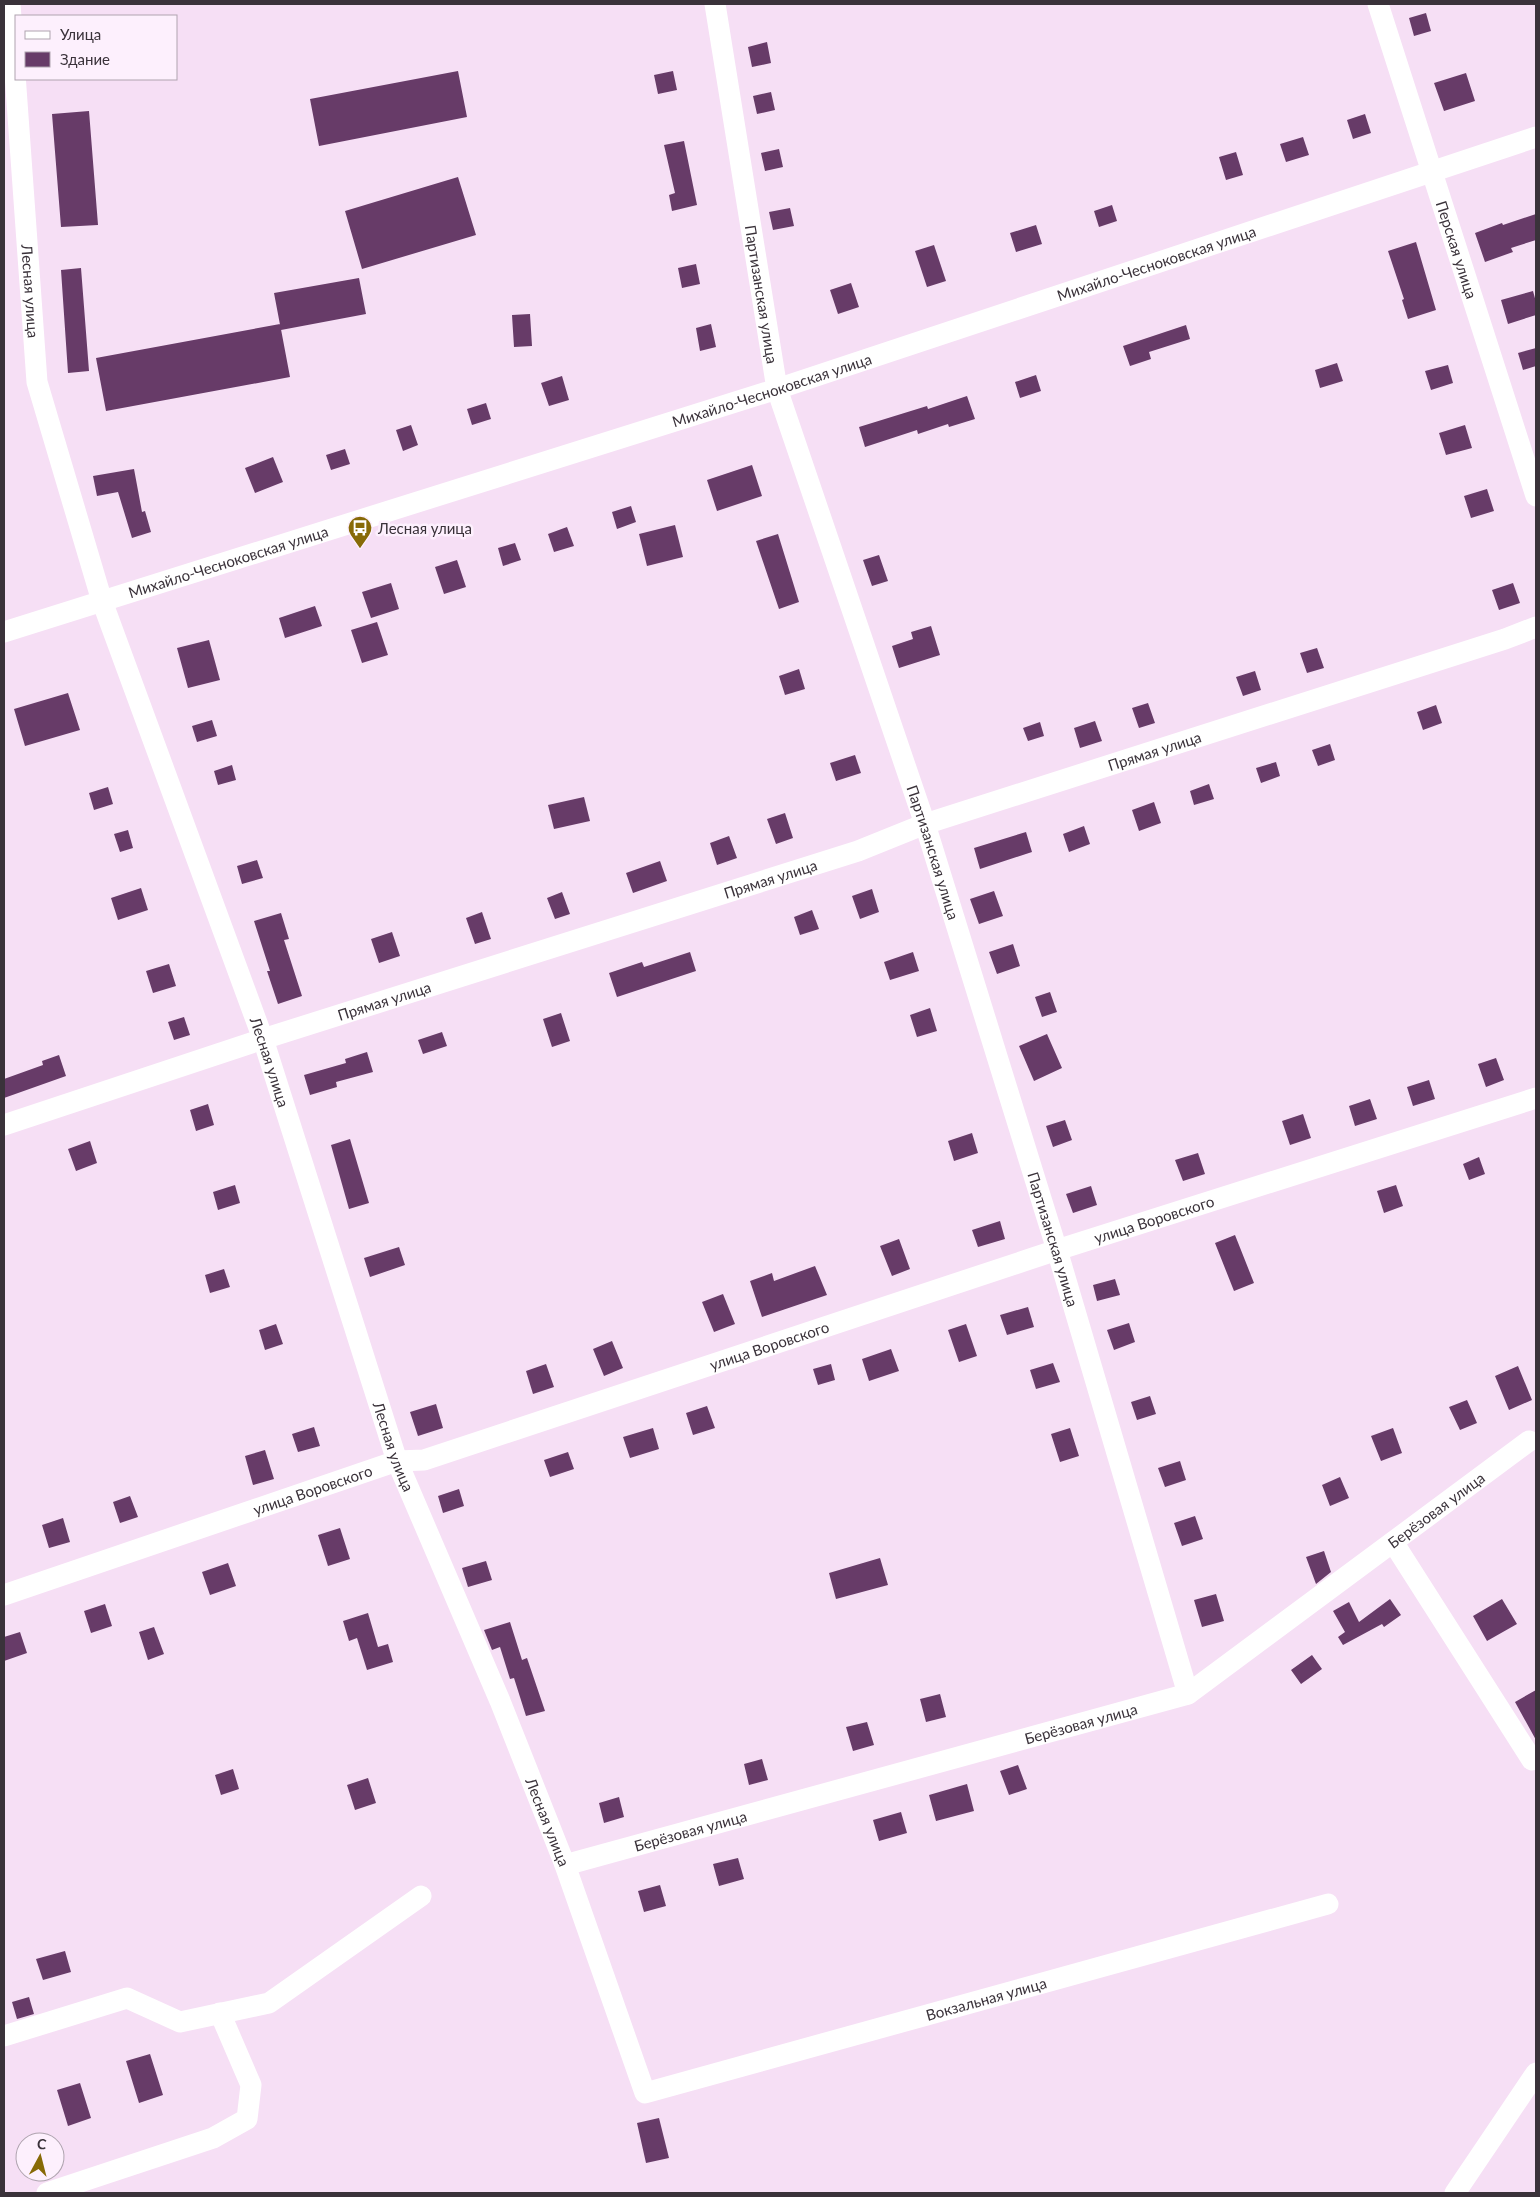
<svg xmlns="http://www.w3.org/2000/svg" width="1540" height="2197" font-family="Lato,sans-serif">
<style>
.building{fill:#673b68}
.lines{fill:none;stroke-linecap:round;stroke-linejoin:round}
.minor{stroke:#fff;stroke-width:21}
.labels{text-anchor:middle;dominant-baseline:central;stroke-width:5;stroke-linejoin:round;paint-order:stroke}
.street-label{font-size:15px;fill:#3a323a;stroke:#fdf0fd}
.poi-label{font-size:15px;fill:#3a323a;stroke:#fdf0fd;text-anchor:start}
</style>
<rect width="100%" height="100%" fill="#f6dff5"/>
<path class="building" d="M1426 13 1431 31 1414 36 1409 18Z
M767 42 771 63 752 67 748 47Z
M458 71 467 117 319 146 310 99Z
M673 71 677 90 658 94 654 75Z
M1466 73 1475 101 1444 111 1434 83Z
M771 92 775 110 757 114 753 96Z
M89 111 98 225 61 227 52 114Z
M1365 114 1371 133 1353 139 1347 120Z
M1303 137 1309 155 1286 162 1280 144Z
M684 141 697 205 672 211 669 195 675 193 664 145Z
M779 149 783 167 765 171 761 153Z
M1236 152 1243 175 1226 180 1219 157Z
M458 177 476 235 362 269 345 211Z
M1112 205 1117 221 1099 227 1094 211Z
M790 208 794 226 773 230 769 212Z
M1536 214V240L1511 248 1513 252 1485 262 1475 233 1502 223 1503 225Z
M1036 225 1042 244 1016 252 1010 233Z
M1416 242 1436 310 1408 319 1402 300 1404 299 1388 251Z
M934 245 946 281 927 287 915 251Z
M696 264 700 284 682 288 678 268Z
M81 268 89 371 68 373 61 270Z
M359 278 366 314 281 330 274 293Z
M851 283 859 307 838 314 830 290Z
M1533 291 1536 302V315L1508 324 1501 300Z
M530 314 532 346 514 347 512 315Z
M280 324 290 377 106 411 96 358Z
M711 324 716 347 700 351 696 328Z
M1186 325 1190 339 1149 352 1151 359 1130 366 1123 346Z
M1536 348V366L1523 370 1518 353Z
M1337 363 1343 381 1320 388 1315 370Z
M1448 365 1453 383 1431 390 1425 371Z
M1036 375 1041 391 1020 398 1015 382Z
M562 376 569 400 549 406 541 383Z
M967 396 975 419 949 427 948 424 918 434 917 430 865 447 859 427 927 406 928 409Z
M486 403 491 419 472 425 467 409Z
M411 425 418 445 403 451 396 430Z
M1465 425 1472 448 1446 455 1439 433Z
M345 449 350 464 331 470 326 455Z
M273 457 283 482 255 493 245 468Z
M752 465 762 496 717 511 707 480Z
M134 469 142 512 145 511 151 532 132 538 118 492 97 496 93 476Z
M1487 489 1494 511 1471 518 1464 496Z
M631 506 636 522 617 529 612 512Z
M675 525 683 557 647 566 639 534Z
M567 527 574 546 554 552 548 534Z
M778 534 799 602 779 609 756 541Z
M515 543 521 560 503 566 498 548Z
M879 555 888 581 872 586 863 560Z
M457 560 466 587 444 594 435 567Z
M391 583 399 609 371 618 362 592Z
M1513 583 1520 603 1499 610 1492 590Z
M315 606 322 626 285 638 279 618Z
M377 622 388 655 362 663 351 630Z
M931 626 940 655 899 668 892 646 913 639 911 632Z
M209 640 220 680 188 688 177 648Z
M1317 648 1324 668 1307 673 1300 653Z
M799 669 805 689 785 695 779 676Z
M1255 671 1261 690 1243 696 1236 677Z
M68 693 80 730 25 746 14 709Z
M1148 703 1155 723 1139 728 1132 708Z
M1436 705 1442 723 1423 730 1417 712Z
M212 720 217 736 197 742 192 726Z
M1095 721 1102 741 1080 748 1074 728Z
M1040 722 1044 736 1028 741 1023 728Z
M1330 744 1335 760 1318 766 1312 750Z
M855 755 861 773 836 781 830 763Z
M1276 762 1280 776 1261 783 1256 768Z
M232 765 236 780 218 785 214 771Z
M1209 784 1214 799 1194 805 1190 791Z
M108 787 113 804 94 810 89 793Z
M584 797 590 821 554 829 548 805Z
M1154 802 1161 823 1139 831 1132 810Z
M785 813 793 838 776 844 767 819Z
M1084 826 1090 844 1069 852 1063 834Z
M128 830 133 848 120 852 114 834Z
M1026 832 1032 852 980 869 974 848Z
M729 836 737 858 717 865 710 843Z
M257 860 263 878 242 884 237 866Z
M660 861 667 881 633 893 626 873Z
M141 888 148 910 118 920 111 898Z
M872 889 879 912 860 919 852 896Z
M994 891 1003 916 979 924 970 899Z
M562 892 570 914 555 919 547 898Z
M812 910 819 929 800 935 794 917Z
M482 912 491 939 475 944 466 918Z
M281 913 289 939 284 940 302 996 278 1004 267 971H270L254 921Z
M392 932 400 956 379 963 371 939Z
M1013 944 1020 966 997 974 989 952Z
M690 952 696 971 617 997 609 973 642 962 644 967Z
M913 952 919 971 890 980 884 962Z
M169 964 176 986 153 993 146 971Z
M1050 992 1057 1012 1042 1017 1035 997Z
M930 1008 937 1031 917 1037 910 1015Z
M561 1013 570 1041 552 1047 543 1019Z
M184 1017 190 1035 174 1040 168 1022Z
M442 1032 447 1046 423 1054 418 1040Z
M1047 1034 1062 1068 1034 1081 1019 1046Z
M367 1052 373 1072 336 1082 337 1087 310 1095 304 1075 346 1063 345 1059Z
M59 1055 66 1076 4 1098V1079L43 1065 42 1061Z
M1496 1058 1504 1080 1486 1087 1478 1064Z
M1429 1080 1435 1099 1413 1106 1407 1087Z
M1370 1099 1377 1119 1355 1126 1349 1106Z
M208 1104 214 1125 196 1131 190 1110Z
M1303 1114 1311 1138 1290 1145 1282 1121Z
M1065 1120 1072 1140 1053 1147 1046 1126Z
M972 1133 978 1153 954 1161 948 1141Z
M350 1139 369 1203 349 1209 331 1145Z
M90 1141 97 1163 76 1171 68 1149Z
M1198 1153 1205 1174 1183 1181 1175 1160Z
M1479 1157 1485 1174 1469 1180 1463 1164Z
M235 1185 240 1203 218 1210 213 1192Z
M1396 1185 1403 1206 1384 1213 1377 1191Z
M1091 1186 1097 1205 1073 1213 1066 1194Z
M1000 1221 1005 1239 978 1247 972 1230Z
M1235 1235 1254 1283 1234 1291 1215 1243Z
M899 1239 910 1269 892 1276 880 1246Z
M399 1247 405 1265 370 1277 364 1258Z
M815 1266 827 1295 762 1317 750 1281 772 1273 774 1281Z
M224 1269 230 1287 210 1293 205 1275Z
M1115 1279 1120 1295 1097 1301 1093 1285Z
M723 1294 735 1324 714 1332 702 1302Z
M1028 1307 1034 1327 1007 1335 1000 1315Z
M1129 1323 1135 1342 1114 1350 1107 1330Z
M276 1324 283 1344 265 1350 259 1330Z
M966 1324 977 1356 959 1362 948 1330Z
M612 1341 623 1368 604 1376 593 1349Z
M891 1349 899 1371 869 1381 862 1359Z
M1053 1363 1060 1382 1036 1389 1030 1370Z
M546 1364 554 1387 533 1394 526 1371Z
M831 1364 835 1380 818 1385 813 1369Z
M1518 1366 1532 1400 1509 1410 1495 1376Z
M1150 1396 1156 1414 1137 1420 1131 1402Z
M1467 1400 1477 1423 1460 1430 1449 1407Z
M436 1404 443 1428 418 1436 410 1412Z
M707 1406 715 1428 693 1435 686 1413Z
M314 1427 320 1446 298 1452 292 1434Z
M653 1428 659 1449 630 1458 623 1437Z
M1070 1428 1079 1456 1060 1462 1051 1434Z
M1393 1428 1402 1453 1381 1461 1371 1436Z
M265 1450 274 1479 253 1485 245 1456Z
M568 1452 574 1469 550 1477 544 1460Z
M1180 1461 1186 1480 1165 1487 1158 1468Z
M1340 1477 1349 1498 1330 1506 1322 1485Z
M459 1489 464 1506 443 1513 438 1496Z
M130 1496 138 1517 120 1523 113 1502Z
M1195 1516 1203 1539 1182 1546 1174 1523Z
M63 1518 70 1542 49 1548 42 1525Z
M340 1528 350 1559 328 1566 318 1535Z
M1324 1551 1331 1572 1316 1584 1306 1557Z
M880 1558 888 1585 836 1599 829 1573Z
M486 1561 492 1580 468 1587 462 1568Z
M228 1563 236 1586 210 1595 202 1572Z
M1216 1594 1224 1621 1202 1627 1194 1600Z
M1390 1599 1401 1615 1384 1627 1382 1624 1343 1645 1338 1637 1345 1632 1333 1611 1349 1602 1359 1622Z
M1502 1599 1517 1624 1487 1641 1473 1616Z
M105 1604 112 1626 91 1633 84 1611Z
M368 1613 378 1647 388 1644 393 1662 367 1670 357 1638 349 1641 343 1621Z
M510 1622 522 1660 527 1658 545 1711 526 1716 514 1678 510 1679 500 1647 492 1650 484 1630Z
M154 1627 164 1654 148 1660 139 1632Z
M20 1632 27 1653 4 1661V1637Z
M1312 1655 1322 1669 1301 1684 1291 1670Z
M1536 1690V1740L1515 1702Z
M940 1694 946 1717 926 1722 920 1699Z
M867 1722 874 1745 853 1751 846 1727Z
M762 1759 768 1780 749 1785 744 1764Z
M1018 1765 1027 1789 1009 1795 1000 1771Z
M233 1769 239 1789 221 1795 215 1775Z
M368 1778 376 1803 355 1810 347 1785Z
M967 1784 974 1811 936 1821 929 1795Z
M619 1797 624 1817 604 1823 599 1803Z
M901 1812 907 1833 879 1841 873 1820Z
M738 1858 744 1879 719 1886 713 1864Z
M660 1885 666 1906 644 1912 638 1891Z
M65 1951 71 1972 43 1980 36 1959Z
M29 1997 34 2014 17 2019 12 2002Z
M150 2054 163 2095 139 2103 126 2061Z
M80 2083 91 2118 68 2126 57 2090Z
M659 2118 669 2158 646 2163 637 2123Z"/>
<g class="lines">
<g class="minor">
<path id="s1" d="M10 4 37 382 102 601 263 1039 397 1461 500 1701 565 1865 645 2093 1328 1904"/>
<path id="s2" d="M715 4 777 389 925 824 1057 1250 1188 1694"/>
<path id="s3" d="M1378 4 1536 496"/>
<path id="s4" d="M4 632 777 389 1536 137"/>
<path id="s5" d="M4 1125 263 1039 858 851 925 824 1505 639 1536 627"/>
<path d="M1393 1542 1532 1760"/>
<path id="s6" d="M4 1595 397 1461 424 1460 1057 1250 1536 1098"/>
<path id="s7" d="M565 1865 1188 1694 1529 1441"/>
<path d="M4 2036 127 1998 180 2022 269 2003 421 1896"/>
<path d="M47 2193 213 2138 247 2119 251 2085 220 2013"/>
<path d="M1455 2193 1536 2073"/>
</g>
</g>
<defs>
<symbol id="bus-pin" viewBox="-11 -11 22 30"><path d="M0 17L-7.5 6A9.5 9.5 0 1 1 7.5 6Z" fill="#876a07" stroke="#fdf0fd"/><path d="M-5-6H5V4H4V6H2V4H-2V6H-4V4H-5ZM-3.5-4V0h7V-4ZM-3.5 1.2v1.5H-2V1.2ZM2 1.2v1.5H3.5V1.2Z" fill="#fff"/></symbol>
</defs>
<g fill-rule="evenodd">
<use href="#bus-pin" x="346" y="514" width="28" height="38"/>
</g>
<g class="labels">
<g class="street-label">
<text stroke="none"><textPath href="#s3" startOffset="258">Перская улица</textPath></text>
<text stroke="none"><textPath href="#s4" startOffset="1210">Михайло-Чесноковская улица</textPath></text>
<text stroke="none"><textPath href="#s1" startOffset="288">Лесная улица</textPath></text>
<text stroke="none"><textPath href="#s2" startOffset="294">Партизанская улица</textPath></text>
<text stroke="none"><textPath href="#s4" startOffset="805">Михайло-Чесноковская улица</textPath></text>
<text stroke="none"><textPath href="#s4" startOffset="235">Михайло-Чесноковская улица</textPath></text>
<text stroke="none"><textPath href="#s5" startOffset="1210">Прямая улица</textPath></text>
<text stroke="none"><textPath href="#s2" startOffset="879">Партизанская улица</textPath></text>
<text stroke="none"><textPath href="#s5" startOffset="805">Прямая улица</textPath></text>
<text stroke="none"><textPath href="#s5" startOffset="400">Прямая улица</textPath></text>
<text stroke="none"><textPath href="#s1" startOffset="1098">Лесная улица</textPath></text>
<text stroke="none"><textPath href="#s6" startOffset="1211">улица Воровского</textPath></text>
<text stroke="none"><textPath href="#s2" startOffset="1284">Партизанская улица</textPath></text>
<text stroke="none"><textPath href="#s6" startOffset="806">улица Воровского</textPath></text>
<text stroke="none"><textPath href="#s1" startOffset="1502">Лесная улица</textPath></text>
<text stroke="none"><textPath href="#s6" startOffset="326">улица Воровского</textPath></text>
<text stroke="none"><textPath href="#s7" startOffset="955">Берёзовая улица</textPath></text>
<text stroke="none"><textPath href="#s7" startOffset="535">Берёзовая улица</textPath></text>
<text stroke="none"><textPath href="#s1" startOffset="1908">Лесная улица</textPath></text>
<text stroke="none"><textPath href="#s7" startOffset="130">Берёзовая улица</textPath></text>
<text stroke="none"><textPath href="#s1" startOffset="2550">Вокзальная улица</textPath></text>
</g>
<g class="poi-label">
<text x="378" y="528">Лесная улица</text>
</g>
</g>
<rect width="1540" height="2197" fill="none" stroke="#3a323a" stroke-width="10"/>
<rect x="15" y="15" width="162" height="65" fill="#fdf0fd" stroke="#afa4af"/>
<rect x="25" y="31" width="25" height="8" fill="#ffffff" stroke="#afa4af"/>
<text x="60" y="40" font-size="15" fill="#3a323a">Улица</text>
<rect x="25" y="52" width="25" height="15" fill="#673b68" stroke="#afa4af"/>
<text x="60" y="65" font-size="15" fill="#3a323a">Здание</text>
<g transform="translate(40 2157) rotate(7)"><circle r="24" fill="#fdf0fd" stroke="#afa4af"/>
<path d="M0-4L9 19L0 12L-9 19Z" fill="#876a07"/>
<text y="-8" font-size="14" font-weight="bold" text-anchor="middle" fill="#3a323a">С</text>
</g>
</svg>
